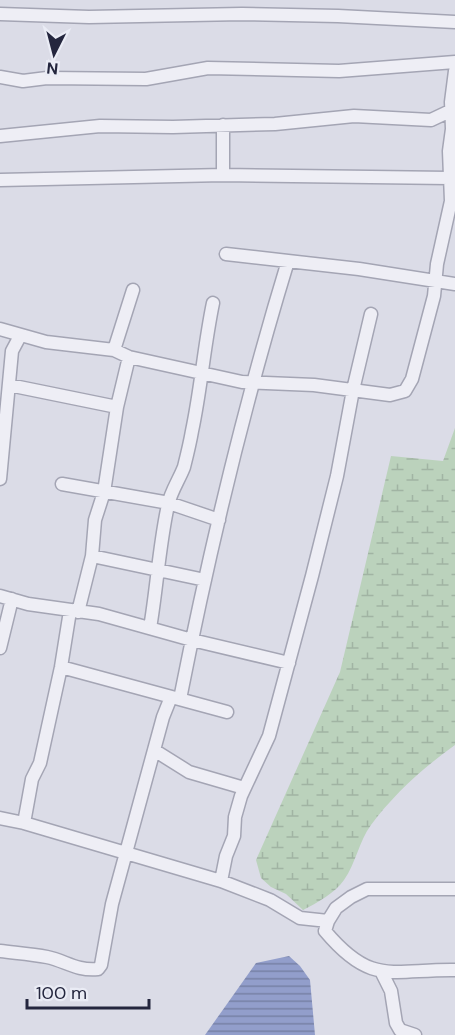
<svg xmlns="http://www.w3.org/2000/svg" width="455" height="1035" font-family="'DM Sans',sans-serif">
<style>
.wetland{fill:url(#wetland-marsh)}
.water{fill:url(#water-rules)}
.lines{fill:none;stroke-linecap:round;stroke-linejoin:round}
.minor-casing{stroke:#a4a5b4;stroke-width:15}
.minor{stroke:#eeeef5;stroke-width:12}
</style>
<defs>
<pattern id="wetland-marsh" width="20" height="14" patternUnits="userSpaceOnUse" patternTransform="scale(1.5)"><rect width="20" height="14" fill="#bbd2bc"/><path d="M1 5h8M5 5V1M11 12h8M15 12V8" fill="none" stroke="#a1b4a3"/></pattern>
<pattern id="water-rules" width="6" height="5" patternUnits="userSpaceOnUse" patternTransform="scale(1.5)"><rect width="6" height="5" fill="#929ecb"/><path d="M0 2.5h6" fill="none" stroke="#7781a6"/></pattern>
</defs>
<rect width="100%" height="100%" fill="#dbdce7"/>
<path class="wetland" d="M455 428V745C424 767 394 794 371 825 359 841 356 863 344 880 335 893 317 903 303 910L286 894 271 887 261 878 256 860 340 672 391 456 443 461Z"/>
<path class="water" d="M289 956 300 966 310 980 315 1035H205L256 963Z"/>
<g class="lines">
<defs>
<path id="minor" d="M0 14 89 17 242 14 338 16 455 22
M0 77 23 81 47 78 146 79 208 68 339 71 455 62
M223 125V175
M0 136 100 126 173 127 275 124 354 116 431 120 450 111
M0 180 223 175 449 178
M226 254 359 269 455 284
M0 329 46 342 114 350 129 357 242 382 314 385 390 395 405 391 412 379 434 296 437 264 451 201 449 151 452 129 451 102 455 71
M114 350 133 290
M9 385 117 407
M0 479 12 351 20 336
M62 484 169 503 219 520
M92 556 205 580
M0 596 28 604 99 614 192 640 289 663
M78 612 92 556 95 520 104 492 117 407 129 357
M150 628C157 587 159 546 168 505 171 491 179 480 184 467 187 455 190 443 192 431 201 389 204 346 213 303
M0 648 12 599
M61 667 227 712
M180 699C209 552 244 405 288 261
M154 750 189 772 244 788
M0 818 24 823 221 881 270 900 300 918 328 921
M24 823 32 779 40 763 61 667 70 611
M221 881 226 856 234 836 235 817 241 796 269 736 312 576 337 476 353 390 371 314
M455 889H367L351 897 336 908 328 921 325 931C372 987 392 969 455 970
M0 951C16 953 32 954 47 957 66 961 76 971 98 969L101 965 112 904 163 717 171 697
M382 973 391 991 396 1023 400 1030 415 1035"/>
</defs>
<use href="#minor" class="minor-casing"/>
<use href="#minor" class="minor"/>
</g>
<g transform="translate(54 54) rotate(186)" stroke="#eaecf5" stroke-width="4.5" paint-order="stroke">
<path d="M0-4.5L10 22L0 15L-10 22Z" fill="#24263e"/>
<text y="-9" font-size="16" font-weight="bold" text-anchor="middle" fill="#24263e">N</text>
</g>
<path d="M27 999v9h122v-9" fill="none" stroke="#24263e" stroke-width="3"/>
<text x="36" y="999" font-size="18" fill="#24263e" stroke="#eaecf5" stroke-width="4.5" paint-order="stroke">100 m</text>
</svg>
